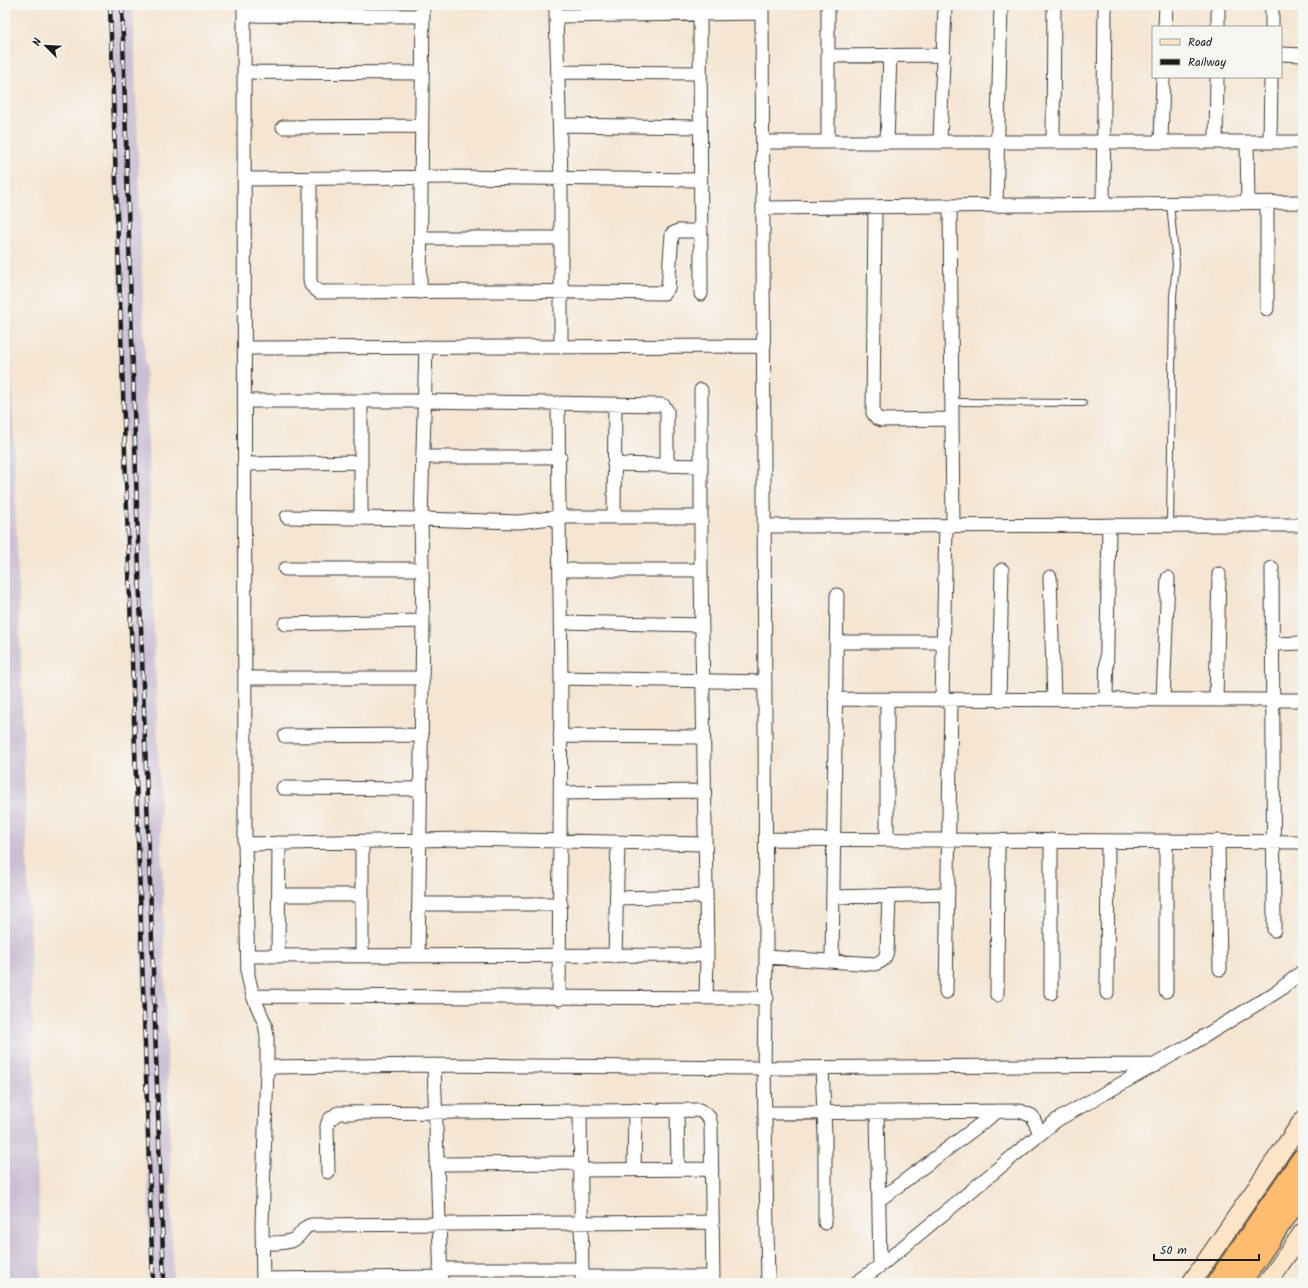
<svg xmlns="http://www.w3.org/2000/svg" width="1308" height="1288" font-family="Kalam,sans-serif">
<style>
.industrial{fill:#cbbfd5}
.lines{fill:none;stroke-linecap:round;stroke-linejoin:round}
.lane-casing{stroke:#3d3a37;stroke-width:8}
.street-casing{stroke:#3d3a37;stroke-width:15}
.secondary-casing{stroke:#3d3a37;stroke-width:20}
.highway-casing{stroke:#3d3a37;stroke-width:24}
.lane{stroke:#fff;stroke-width:6}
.street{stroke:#fff;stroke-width:13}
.secondary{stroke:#fee4c6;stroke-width:18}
.highway{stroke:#fdbc70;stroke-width:22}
.rail-casing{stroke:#1c1c1c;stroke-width:4.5}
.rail{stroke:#f6f6f2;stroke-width:3;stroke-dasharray:9;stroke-linecap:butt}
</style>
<rect width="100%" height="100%" fill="#f6f6f2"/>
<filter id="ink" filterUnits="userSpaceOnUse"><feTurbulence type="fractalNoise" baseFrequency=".025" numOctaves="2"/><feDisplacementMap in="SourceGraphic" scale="8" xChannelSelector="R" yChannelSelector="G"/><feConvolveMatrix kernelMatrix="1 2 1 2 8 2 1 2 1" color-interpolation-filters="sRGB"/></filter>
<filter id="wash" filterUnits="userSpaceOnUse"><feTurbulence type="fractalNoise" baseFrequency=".012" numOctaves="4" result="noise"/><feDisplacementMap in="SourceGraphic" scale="16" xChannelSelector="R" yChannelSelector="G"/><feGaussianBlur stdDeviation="0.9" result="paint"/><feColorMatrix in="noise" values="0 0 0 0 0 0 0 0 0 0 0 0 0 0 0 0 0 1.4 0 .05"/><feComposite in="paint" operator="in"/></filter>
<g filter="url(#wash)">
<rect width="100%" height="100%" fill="#f5e5d2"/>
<path class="industrial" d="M109 5H133L163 894 173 1283H151L142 969Z
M5 179 41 1283H5Z"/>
</g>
<g filter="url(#ink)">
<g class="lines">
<defs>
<path id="lane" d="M1170 204 1176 264 1173 296 1170 525
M952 402 1083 403"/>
<path id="street" d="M244 5 245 844 248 976 253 996 265 1024 267 1036V1067L262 1224 263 1283
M556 5V16L762 13
M700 5 701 294
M762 5 766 957 764 1068 768 1283
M828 5V142
M244 15 423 16
M556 16 561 177V346
M1165 27 1166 5
M1218 27V5
M1272 27V5
M1281 54 1303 55
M828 56 944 55
M244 72 422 73
M558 72 700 73
M560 125 699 127
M283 127 421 126
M763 142H1303
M887 142 890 55
M940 142 945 5
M1053 142 1054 5
M1161 142 1163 77
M1216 142 1217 77
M1247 142 1248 203
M1270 142 1271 77
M244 179 448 177 700 180
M310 179V279L311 285 319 292 507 291 664 293 668 288 672 234 678 231H701
M1103 204 1105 5
M950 206 953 526
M996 206 1001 5
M875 207 873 413 877 418 882 420 952 419
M764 208 1303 202
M420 238H561
M420 292 423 5
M1267 309V203
M426 347 421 519 519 522 559 517 561 678 559 999
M245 348 764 346
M245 401H424L661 405 664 406 667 411V466
M361 402V518
M558 403 559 517H701
M423 457H560
M244 464 360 462
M614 464 700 466
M614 516 615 404
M287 517 421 519 423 621 418 955
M765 526 1303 525
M1272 568 1274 930
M285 569H422
M560 570H701
M1050 577 1054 700
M560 622 702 625
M285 624 423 621
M836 642H944
M1272 644 1303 643
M245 678H423
M561 678 765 682
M835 699 1303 700
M942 700 946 526
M999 700 1002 570
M1106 700 1109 525
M1163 700 1168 578
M1216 700 1219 574
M285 736 422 735
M560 736 703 737
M283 788 420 789
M560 793 703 791
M766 839 1303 842
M887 839V700
M1166 841V991
M1218 841 1220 969
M245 844 462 839 704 844
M279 895H362
M833 897 948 894
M617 898 704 896
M419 904H561
M362 955V842
M248 956 707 955 701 570V390
M278 956 279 843
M615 956 618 842
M766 957 875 964C883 961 885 959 887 951L889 896
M832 961 837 595
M946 992 951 700
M1051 993V840
M1107 993 1108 841
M997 995 998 840
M253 996 767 998
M706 998 707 955
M434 1065 441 1283
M267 1067 434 1065 764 1068 1156 1065
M822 1068 825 1135V1223
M677 1110 678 1169
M580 1111 582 1283
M877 1112 880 1266
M765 1113 1020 1111 1032 1116 1040 1133
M436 1164 580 1163
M580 1170 712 1169
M634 1170 635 1110
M328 1172 327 1126 329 1120 338 1113 699 1110 709 1117 711 1125 713 1283
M879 1200 998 1111
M263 1243C272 1243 286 1244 295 1239 302 1235 302 1227 311 1225L712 1222
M440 1269H582
M582 1277H713
M263 1279 441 1277
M856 1283 880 1266 1057 1120 1190 1045 1278 991 1303 971"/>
<path id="secondary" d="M1191 1283 1303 1120
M1267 1283 1303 1232"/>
<path id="highway" d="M1218 1283 1303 1159
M1239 1283 1303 1190"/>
</defs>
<use href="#lane" class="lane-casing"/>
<use href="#street" class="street-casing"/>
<use href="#secondary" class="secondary-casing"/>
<use href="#highway" class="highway-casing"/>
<use href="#lane" class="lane"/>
<use href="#street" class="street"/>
<use href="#secondary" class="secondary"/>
<use href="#highway" class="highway"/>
<defs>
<path id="rail" d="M110 5 153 1283
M122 5 138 542 164 1283"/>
</defs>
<use href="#rail" class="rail-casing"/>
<use href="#rail" class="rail"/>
</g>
</g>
<rect width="1308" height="1288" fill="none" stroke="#f6f6f2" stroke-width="20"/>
<rect x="1152" y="26" width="130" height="52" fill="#f6f6f2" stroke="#9f9f9c"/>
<rect x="1160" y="39" width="20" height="6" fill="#fee4c6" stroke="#9f9f9c"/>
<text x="1188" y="46" font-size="12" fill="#1c1c1c">Road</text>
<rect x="1160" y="59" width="20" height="6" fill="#1c1c1c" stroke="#9f9f9c"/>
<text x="1188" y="66" font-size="12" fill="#1c1c1c">Railway</text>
<g transform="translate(46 46) rotate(294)" stroke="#f6f6f2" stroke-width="3" paint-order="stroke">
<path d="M0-3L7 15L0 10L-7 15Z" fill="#1c1c1c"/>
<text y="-6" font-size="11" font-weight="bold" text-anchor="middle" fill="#1c1c1c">N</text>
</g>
<path d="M1154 1254v6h105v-6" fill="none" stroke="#1c1c1c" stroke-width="2"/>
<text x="1160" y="1254" font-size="12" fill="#1c1c1c" stroke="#f6f6f2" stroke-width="3" paint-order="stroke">50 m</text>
</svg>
